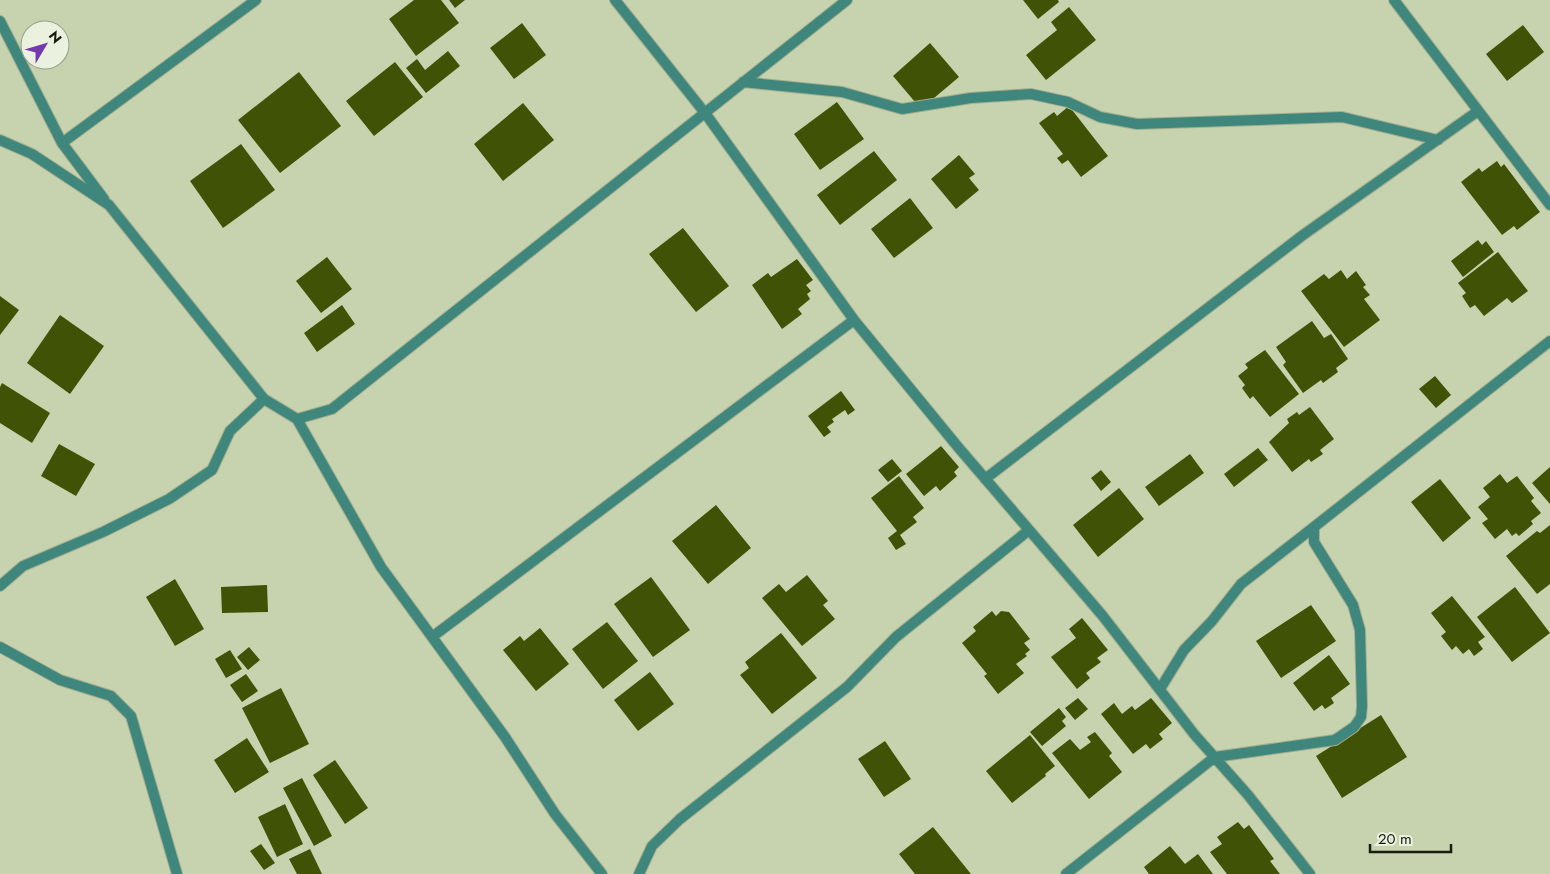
<svg xmlns="http://www.w3.org/2000/svg" width="1550" height="874" font-family="Jost,sans-serif">
<style>
.building{fill:#405205}
.lines{fill:none;stroke-linecap:round;stroke-linejoin:round}
.street-casing{stroke:#a3ae8e;stroke-width:12}
.street{stroke:#3f867c;stroke-width:10}
</style>
<rect width="100%" height="100%" fill="#c6d3ae"/>
<path class="building" d="M414 0H441L459 23 416 56 389 19Z
M449 0H465L455 8Z
M1023 0H1058L1059 2 1038 19Z
M1069 7 1096 40 1046 80 1026 55 1057 30 1051 22Z
M522 23 546 55 514 79 490 48Z
M1523 25 1544 52 1507 81 1486 54Z
M930 43 959 77 921 109 893 76Z
M448 51 460 66 426 93 406 68 417 59 425 70Z
M395 62 423 97 374 136 346 101Z
M299 72 341 126 280 173 238 120Z
M837 102 864 139 820 170 794 134Z
M523 103 554 140 503 181 474 144Z
M1069 106 1108 156 1081 177 1068 160 1062 164 1057 158 1063 154 1039 123 1054 112 1057 116Z
M241 144 275 190 223 228 190 181Z
M874 151 897 180 840 225 817 195Z
M959 155 975 174 969 178 979 190 956 209 931 179Z
M1497 161 1501 167 1504 164 1540 212 1517 230 1514 226 1502 235 1461 182 1479 168 1482 172Z
M910 198 933 228 894 258 871 229Z
M683 228 729 286 696 312 649 254Z
M1478 240 1482 245 1486 241 1494 252 1463 277 1451 261Z
M1498 252 1528 291 1512 303 1507 298 1484 316 1475 305 1470 308 1462 296 1466 293 1458 283Z
M327 257 352 289 321 313 296 281Z
M797 259 813 280 806 285 811 291 807 294 810 299 798 309 802 314 782 329 752 285 768 273 771 277Z
M1341 270 1347 279 1356 271 1366 285 1363 287 1370 295 1364 299 1380 320 1344 347 1301 291 1324 274 1329 279Z
M0 296 19 310 0 335Z
M342 305 355 324 317 352 304 333Z
M60 315 104 346 70 394 27 363Z
M1312 321 1324 338 1331 334 1348 359 1336 368 1338 372 1323 383 1321 380 1303 393 1283 365 1286 362 1276 347Z
M1265 350 1299 394 1270 417 1253 396 1250 399 1242 388 1245 385 1238 376 1248 368 1245 364Z
M1435 376 1451 395 1436 408 1419 389Z
M2 383 50 413 32 443 0 423V387Z
M841 391 855 410 848 415 845 410 832 419 834 422 827 427 831 432 824 437 808 416Z
M1310 407 1334 439 1320 450 1323 454 1311 462 1309 459 1292 472 1269 442 1289 423 1287 419 1297 412 1299 415Z
M59 444 95 464 76 496 41 476Z
M941 446 959 467 954 472 957 476 940 491 936 486 924 496 906 474Z
M1258 448 1268 460 1234 487 1224 474Z
M1190 454 1204 473 1159 506 1145 487Z
M892 459 902 471 888 482 878 470Z
M1550 467V504L1532 483Z
M1101 470 1111 482 1101 491 1091 478Z
M1500 474 1507 483 1517 476 1534 498 1531 501 1541 513 1531 521 1533 524 1519 536 1516 533 1512 536 1507 529 1495 539 1482 523 1488 519 1478 507 1490 497 1483 488Z
M899 476 924 508 913 517 917 522 900 535 906 544 896 550 888 538 897 531 871 498Z
M1440 479 1471 518 1443 542 1411 502Z
M1119 488 1144 519 1098 557 1073 525Z
M716 505 751 548 708 584 672 541Z
M1550 525V584L1537 594 1506 556 1537 531 1540 533Z
M807 575 828 601 823 605 835 619 802 646 762 598 779 584 786 592Z
M651 577 690 630 653 657 614 604Z
M175 579 204 629 175 646 146 597Z
M267 585 268 612 222 613 221 587Z
M1515 587 1550 633 1512 662 1477 617Z
M1452 596 1485 637 1478 642 1483 649 1474 656 1469 649 1463 654 1456 646 1452 650 1441 636 1446 632 1431 613Z
M1311 605 1336 641 1281 678 1256 641Z
M992 611 996 616 1001 611 1009 612 1030 639 1024 643 1030 650 1025 654 1027 656 1016 664 1024 673 998 694 984 676 987 674 962 643 976 631 973 627Z
M1082 618 1108 650 1097 658 1101 662 1086 673 1090 678 1077 689 1051 657 1076 638 1069 629Z
M607 622 638 661 603 689 572 649Z
M540 628 569 664 536 691 503 650 520 636 524 641Z
M781 633 817 678 772 714 740 675 749 668 745 662Z
M249 647 260 660 248 670 237 657Z
M230 650 242 669 226 678 215 659Z
M1329 655 1350 684 1331 698 1334 703 1325 709 1322 705 1314 711 1293 683Z
M650 672 674 704 638 731 614 700Z
M246 674 258 691 242 702 230 685Z
M281 688 309 744 270 763 242 708Z
M1078 698 1088 709 1075 720 1065 708Z
M1151 698 1172 723 1159 734 1163 739 1150 749 1146 744 1133 754 1101 714 1114 703 1122 714 1132 706 1135 710Z
M1059 708 1066 717 1062 721 1066 726 1042 746 1030 732Z
M1381 715 1407 757 1342 798 1316 756Z
M1095 732 1112 753 1109 756 1122 772 1089 799 1052 753 1070 739 1080 750 1091 742 1087 737Z
M1030 735 1055 766 1045 774 1046 776 1012 803 986 771Z
M247 738 269 772 235 793 214 760Z
M885 741 911 779 884 797 858 759Z
M335 760 368 808 345 824 313 775Z
M302 778 332 836 314 846 283 788Z
M285 804 303 844 277 857 258 817Z
M1238 822 1244 829 1249 825 1274 859 1270 861 1280 874H1227L1210 852 1222 844 1217 837Z
M933 827 971 874H915L899 854Z
M261 844 275 863 264 870 250 851Z
M1170 846 1185 864 1198 854 1213 874H1149L1144 867Z
M310 849 322 874H297L289 859Z"/>
<g class="lines">
<defs>
<path id="street" d="M615 0 705 113 854 320 958 447 1102 615 1194 734 1248 795 1310 874
M1394 0 1550 205
M0 21 62 143 104 199
M743 82 842 92 902 109 971 98 1031 94 1068 102 1100 117 1137 124 1342 117 1438 140
M0 140 32 154 109 205 264 399 297 419 332 409 847 0
M62 143 256 0
M297 419 381 567 505 737 555 814 602 874
M985 479 1303 235 1478 111
M0 586 23 566 103 532 169 499 212 470 230 431 264 399
M432 637 854 320
M0 647 60 680 111 696 131 716 177 874
M1160 689 1184 650 1212 621 1241 584 1314 527
M639 874 652 846 680 819 847 687 896 637 1029 530
M1066 874 1215 757 1335 740 1354 727 1361 717 1362 706 1360 630 1353 605 1314 542V527L1550 341"/>
</defs>
<use href="#street" class="street-casing"/>
<use href="#street" class="street"/>
</g>
<g transform="translate(45 45) rotate(52)"><circle r="24" fill="#eaf1de" stroke="#969c8b"/>
<path d="M0-4L9 19L0 12L-9 19Z" fill="#7439af"/>
<text y="-8" font-size="14" font-weight="bold" text-anchor="middle" fill="#171c0e">N</text>
</g>
<path d="M1370 844v8h81v-8" fill="none" stroke="#171c0e" stroke-width="2.5"/>
<text x="1378" y="844" font-size="15" fill="#171c0e" stroke="#eaf1de" stroke-width="4" paint-order="stroke">20 m</text>
</svg>
